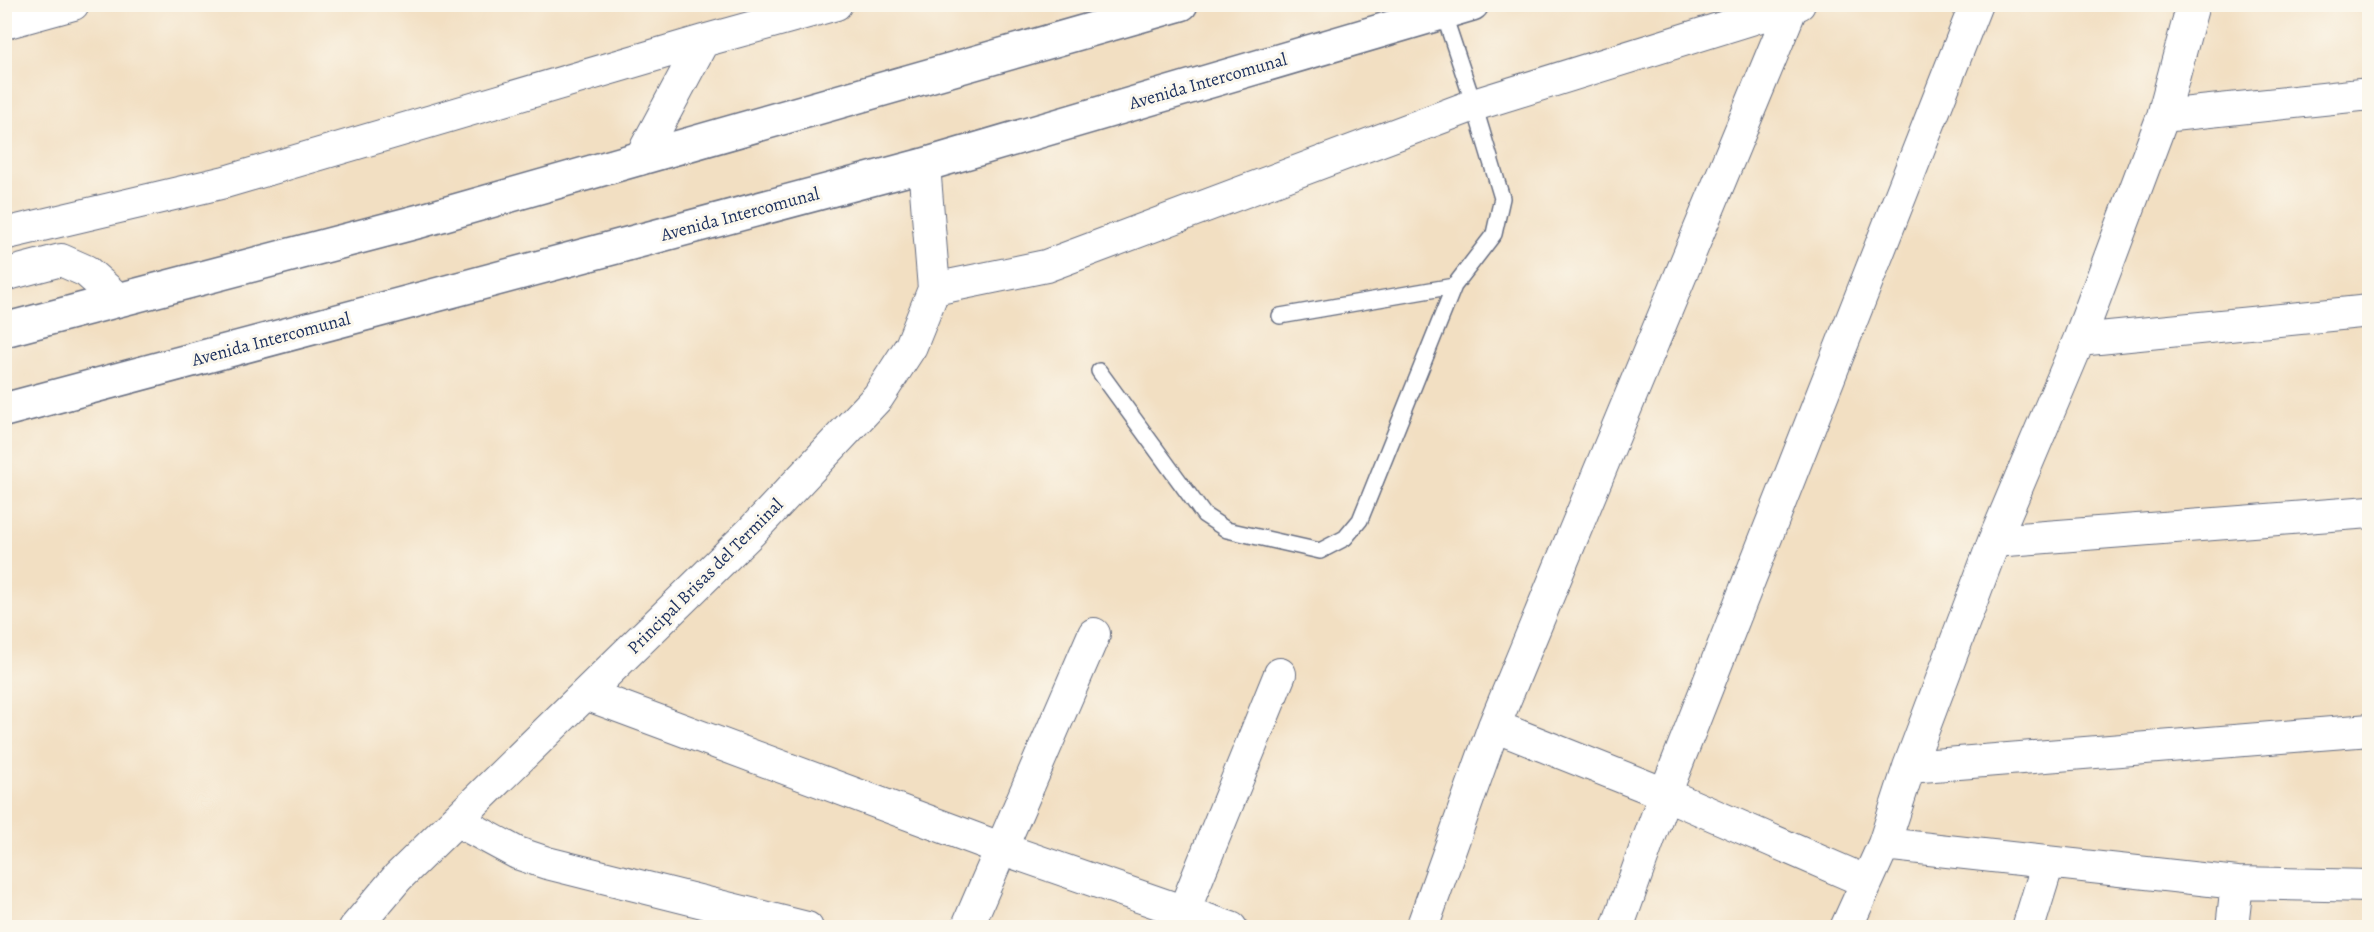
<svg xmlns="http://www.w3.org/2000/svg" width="2374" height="932" font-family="Alegreya,serif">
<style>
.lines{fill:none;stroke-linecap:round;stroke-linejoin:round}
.service-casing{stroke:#666d81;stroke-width:18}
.minor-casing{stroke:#666d81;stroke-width:34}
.primary-casing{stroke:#666d81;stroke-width:36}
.service{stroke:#fff;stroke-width:15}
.minor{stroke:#fff;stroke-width:32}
.primary{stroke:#fff;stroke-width:33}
.labels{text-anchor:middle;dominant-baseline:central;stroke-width:6;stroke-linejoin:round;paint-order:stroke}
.street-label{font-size:18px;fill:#1b2f5e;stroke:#fbf7ec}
</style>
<rect width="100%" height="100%" fill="#fbf7ec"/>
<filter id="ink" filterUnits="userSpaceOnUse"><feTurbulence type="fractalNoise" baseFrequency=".0167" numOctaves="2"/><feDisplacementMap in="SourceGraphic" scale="12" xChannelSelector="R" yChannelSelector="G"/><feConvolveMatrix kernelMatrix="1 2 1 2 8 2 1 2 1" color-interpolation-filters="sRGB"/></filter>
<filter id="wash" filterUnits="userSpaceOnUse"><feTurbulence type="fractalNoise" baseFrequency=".008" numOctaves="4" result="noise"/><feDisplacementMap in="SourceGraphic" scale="24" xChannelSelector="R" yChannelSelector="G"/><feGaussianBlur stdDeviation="1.35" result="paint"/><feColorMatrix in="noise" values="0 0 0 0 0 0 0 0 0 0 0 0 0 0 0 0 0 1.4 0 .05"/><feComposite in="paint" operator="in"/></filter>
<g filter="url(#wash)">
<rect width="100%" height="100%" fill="#f2dfc2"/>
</g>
<g filter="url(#ink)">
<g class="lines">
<defs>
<path id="service" d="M1280 316 1454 286
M1099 371 1204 515 1227 530 1320 551 1345 538 1360 520 1454 286 1494 234 1502 198 1474 105 1443 12"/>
<path id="minor" d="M4 23 73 4
M2163 116 2370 94
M640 159 703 41
M4 234 225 182 703 41 836 4
M4 275 61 260 86 271 119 300
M934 289 1046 266 1474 105 1799 4
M2079 340 2370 311
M1994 541 2370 512
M586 694 1000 848 1231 928
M1494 726 1665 794 1865 881
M1909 767 2370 730
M456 820 517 853 547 863 807 928
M1884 844 2237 883 2370 886
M355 928 398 877 751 532 878 397 911 346 934 289 924 165
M967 928 1094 634
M1177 928 1280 674
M1422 928 1494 726 1793 4
M1617 928 1665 794 1976 4
M1846 928 1884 844 1909 767 1994 541 2079 340 2163 116 2193 4
M2028 928 2048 863
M2232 928 2237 883"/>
<path id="primary" d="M4 330 420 221 1181 4
M4 410 924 165 1472 4"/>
</defs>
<use href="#service" class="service-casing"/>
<use href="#minor" class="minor-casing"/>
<use href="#primary" class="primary-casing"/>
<use href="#service" class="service"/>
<use href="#minor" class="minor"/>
<use href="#primary" class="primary"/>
</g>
</g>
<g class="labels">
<g class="street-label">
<text transform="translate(1208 81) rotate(-16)">Avenida Intercomunal</text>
<text transform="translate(740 214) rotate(-15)">Avenida Intercomunal</text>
<text transform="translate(271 339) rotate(-15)">Avenida Intercomunal</text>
<text transform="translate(705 576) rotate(-45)">Principal Brisas del Terminal</text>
</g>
</g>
<rect width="2374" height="932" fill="none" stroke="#fbf7ec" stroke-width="24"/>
</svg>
